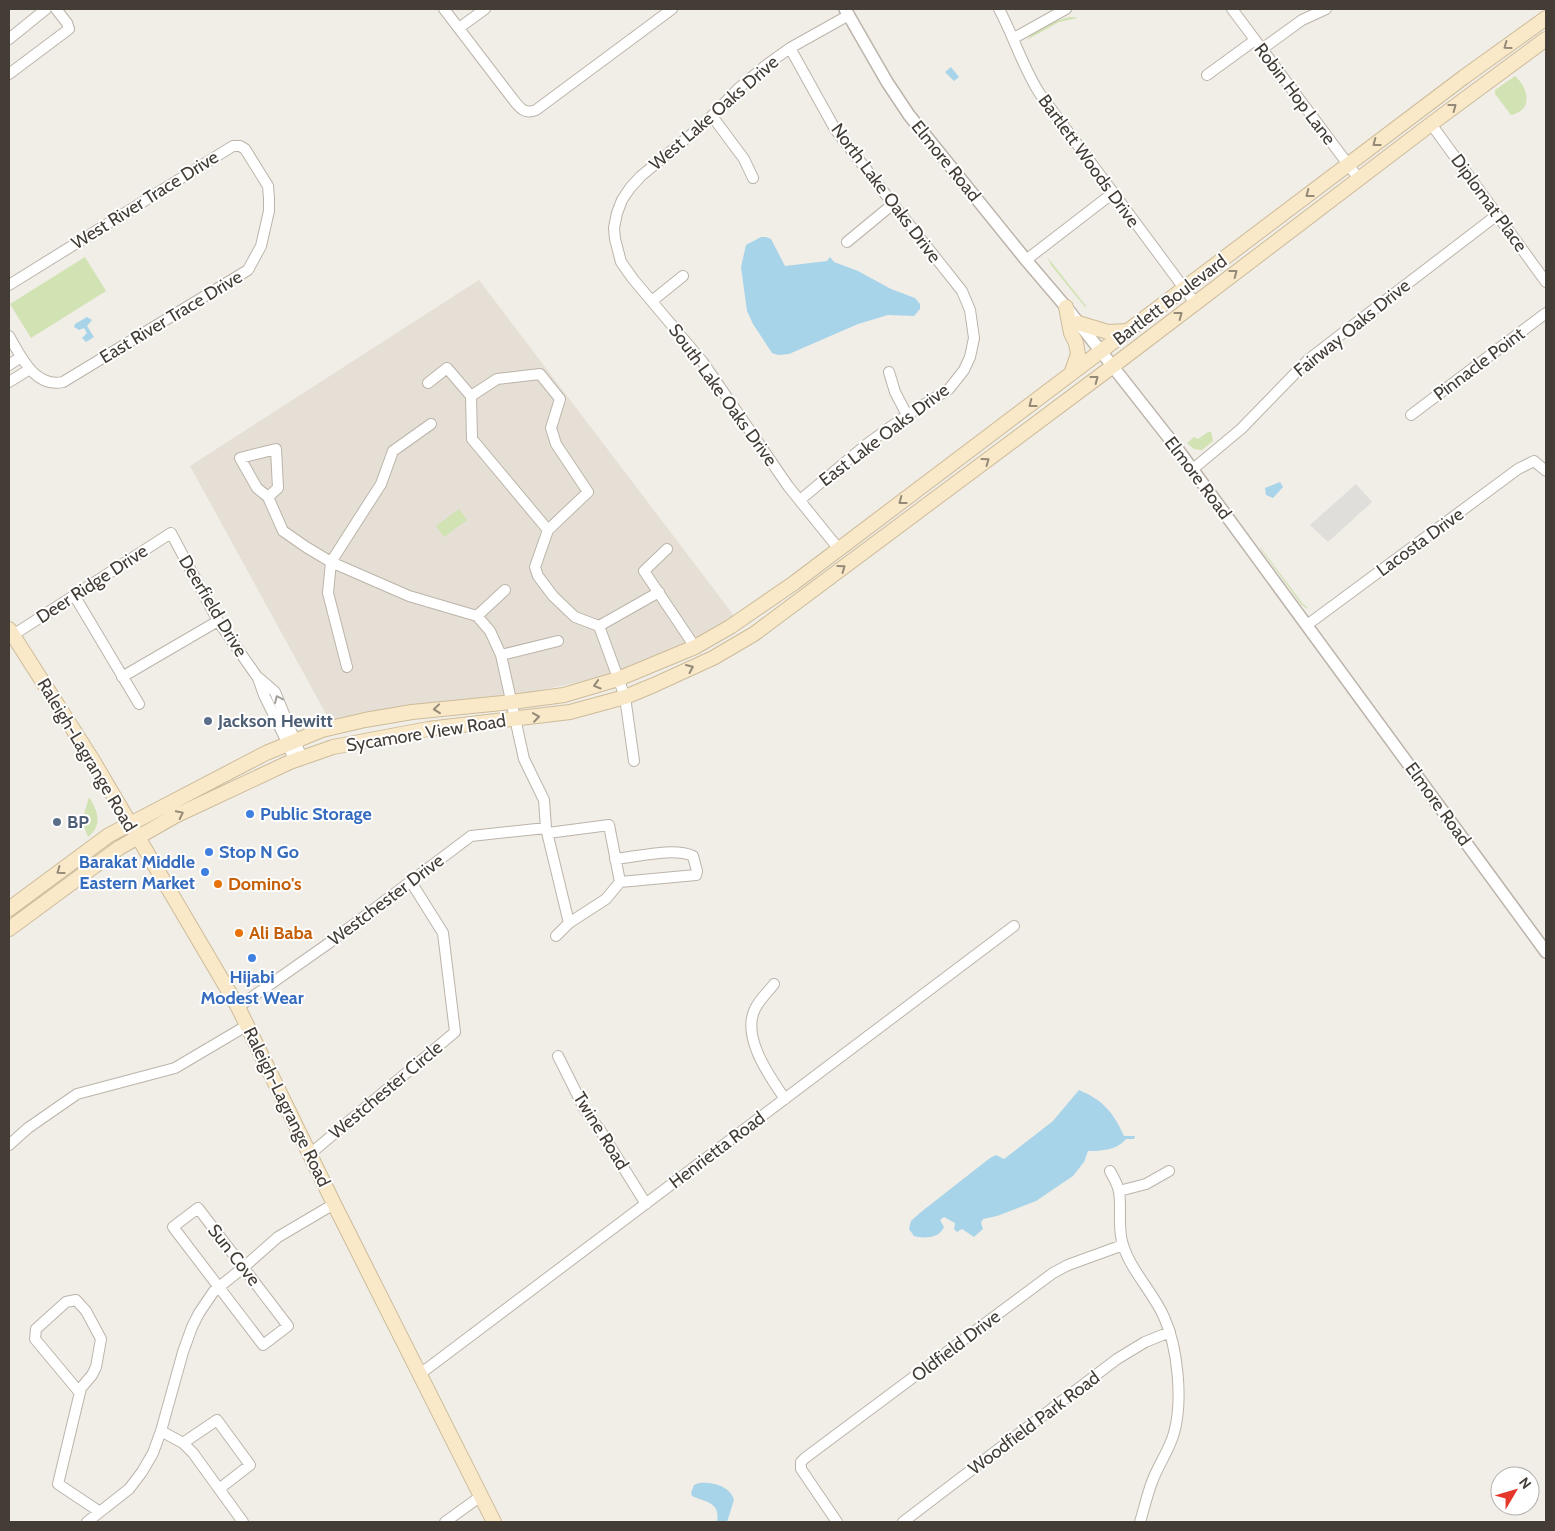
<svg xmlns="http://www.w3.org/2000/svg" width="1555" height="1531" font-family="Cabin,sans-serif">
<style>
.residential{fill:#e5dfd5}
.green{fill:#d1e2b3}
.parking{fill:#e0dedb}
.water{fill:#a8d4e9}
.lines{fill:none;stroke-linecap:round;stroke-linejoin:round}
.minor-casing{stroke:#bcb4aa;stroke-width:12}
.tertiary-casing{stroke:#bcb4aa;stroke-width:14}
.secondary-casing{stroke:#cdbc9a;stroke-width:16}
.minor{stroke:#fff;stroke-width:10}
.tertiary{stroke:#fff;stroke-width:11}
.secondary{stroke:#f9e9c9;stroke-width:14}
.oneway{stroke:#958a78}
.oneway2{stroke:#a29e9a}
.service-dot{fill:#5c6f8a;stroke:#fff;stroke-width:2}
.shop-dot{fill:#3f7fe0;stroke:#fff;stroke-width:2}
.food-dot{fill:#e8710a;stroke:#fff;stroke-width:2}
.labels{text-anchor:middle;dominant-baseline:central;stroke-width:4;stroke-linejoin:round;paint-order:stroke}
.street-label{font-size:18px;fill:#443d36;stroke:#fff}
.service-label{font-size:18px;font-weight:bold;fill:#4e5e75;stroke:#fff;text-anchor:start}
.shop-label{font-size:18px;font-weight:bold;fill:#366cbe;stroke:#fff;text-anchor:start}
.food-label{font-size:18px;font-weight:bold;fill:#c56008;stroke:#fff;text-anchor:start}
</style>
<rect width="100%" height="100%" fill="#f1ede7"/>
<path class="residential" d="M479 280 735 617 681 648 599 678 502 698 331 723 190 466Z"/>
<path class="green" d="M1072 17 1078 18 1059 22 1027 40C1036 29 1056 19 1072 17Z
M1515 76C1527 86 1535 110 1511 115L1495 94V90Z
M85 257 106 291 31 338 10 304Z
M1048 258 1086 306 1085 307 1051 265Z
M1208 432H1211L1213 441 1202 450 1194 449 1187 443 1194 437 1198 439Z
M459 509 467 520 444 537 436 526Z
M1260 548H1261L1303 604 1307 607V609L1301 604Z
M89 797C98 811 103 825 88 837L83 824 85 818H83Z"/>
<path class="parking" d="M1356 484 1372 502 1328 542 1310 525Z"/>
<path class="water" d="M951 67 959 77 954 81 945 72Z
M761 237H766L771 239 785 266 827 261 830 257 834 262 858 271 891 289 915 298 920 304V309L914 316 888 315 858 324 789 354 778 355 772 353 753 324 747 311 741 267 746 245Z
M87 317 92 320 87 326 94 337 86 342 82 338 87 333 84 328 79 330 74 327 75 324Z
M1280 482 1283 487 1273 498 1266 495 1265 488Z
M1079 1090C1102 1100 1113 1111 1124 1136H1135L1134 1139H1126C1117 1150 1102 1151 1088 1151L1084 1162 1073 1176 1036 1201 997 1216 983 1219 981 1223 983 1229 974 1237 962 1229 957 1232 954 1229 955 1223 944 1217 940 1220 944 1227C939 1238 928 1238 918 1237L914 1236 909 1229 911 1221 921 1212 990 1158 996 1155 1004 1159 1053 1121Z
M699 1483C713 1482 730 1486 734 1500L727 1522H717C721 1502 705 1502 692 1496L691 1493 694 1485Z"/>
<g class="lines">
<defs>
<path id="minor" d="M444 9 512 98C519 107 524 115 536 110L672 9
M999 9C1014 37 1023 68 1040 94L1195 303
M1232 9 1359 179
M459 28 485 9
M1014 38 1066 9
M9 39 46 9
M790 48 835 129 893 204 962 291 970 310 974 338 970 357 964 370 949 389 907 415 867 444 800 500
M1262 49 1302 20 1326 9
M9 74 69 29 67 23 56 9
M1207 75 1255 40
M712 116 744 159 753 178
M1431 124 1546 282
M847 242 893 204
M1026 260 1113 193
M9 285 233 146H240L245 149 268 186 269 198V211L261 246 248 270 63 382C35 388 21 357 9 336
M652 301 683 276
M9 365 21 357
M889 372 895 392 907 415
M9 382 30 369
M428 383 447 368 471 396
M471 396 497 379 540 374 560 399 551 428 556 444 588 492 548 530 535 567 538 576 553 596 575 617 599 626 625 697 634 761
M471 396 472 439 548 530
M1411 415 1546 313
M1193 469 1241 429 1309 359 1497 215
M268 497 257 488 240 458 276 449 278 488 268 497 283 531 306 547 331 562 409 596 477 616 490 631 501 655 524 759 544 800 546 828 569 923
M838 548 788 486 702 361 633 279 621 262 615 239 614 228 617 213 622 200 630 188 641 176 705 123 739 88 765 66 790 48 849 15
M667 549 644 571 695 647
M74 595 139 704
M477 616 505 590
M1307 625 1518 469 1534 461 1546 471
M599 626 659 592
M13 635 171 533 218 621 258 678 264 695 288 744 294 761
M501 655 558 641
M347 667 328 593 331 562 381 484 393 451 431 424
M122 677 218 621
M259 678 275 692 302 758
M548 833 609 825 620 882
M556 936 569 923 606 899 620 882 696 875 697 871 693 856C673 847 637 857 615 859
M774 984C768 992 759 1000 755 1009 741 1037 770 1077 785 1099
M238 1007 329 943 471 836 546 828
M558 1056 585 1110 600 1130 646 1204
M9 1145 28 1128 77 1094 175 1068 246 1026
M310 1154 455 1032 443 933 411 882
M1110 1171C1113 1177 1118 1184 1119 1192 1122 1209 1117 1227 1123 1245 1131 1271 1153 1292 1164 1317 1178 1348 1183 1401 1174 1433 1169 1451 1158 1465 1152 1482 1147 1495 1144 1509 1140 1522
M1119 1191 1146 1184 1169 1171
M198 1208 288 1326 263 1345 173 1227Z
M420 1374 1014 926
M80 1393 35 1339 36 1329 66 1302 76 1300 86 1311 101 1339 96 1367 92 1375 81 1388 58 1484 100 1512
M161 1431 183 1443 193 1453 243 1522
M183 1443 217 1420 250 1465 219 1489
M87 1522 129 1489 142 1472 153 1453 161 1431 183 1352 192 1327 199 1313 214 1291 244 1267 278 1237 334 1204
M445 1522 481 1496
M837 1522 801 1469V1462L805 1458 1053 1273 1068 1265 1123 1245
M903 1522 1117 1359 1145 1342 1170 1332"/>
<path id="tertiary" d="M845 9 887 82 909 115 1026 260 1066 307 1176 447 1546 952"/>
<path id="secondary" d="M1066 307 1071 333 1076 343 1078 354 1071 374
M1078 323 1108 332 1128 331
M9 629 92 759 238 1007 334 1204 494 1522
M9 909 109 835 266 753 322 730 365 720 412 712 512 702 564 695 618 679 695 647 730 627 794 583 1464 77 1546 18
M9 929 119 848 175 816 290 762 333 747 428 729 570 712 625 697 654 685 713 658 754 634 1109 369 1431 124 1546 39"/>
</defs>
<use href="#minor" class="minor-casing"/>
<use href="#tertiary" class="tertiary-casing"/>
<use href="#secondary" class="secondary-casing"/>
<use href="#minor" class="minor"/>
<use href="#tertiary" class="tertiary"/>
<use href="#secondary" class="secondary"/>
</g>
<defs><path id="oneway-chevron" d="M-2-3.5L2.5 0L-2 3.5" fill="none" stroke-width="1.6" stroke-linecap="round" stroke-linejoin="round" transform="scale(1.25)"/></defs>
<g class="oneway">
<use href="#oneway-chevron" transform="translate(1507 46) rotate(144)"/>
<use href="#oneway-chevron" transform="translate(1453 107) rotate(-37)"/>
<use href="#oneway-chevron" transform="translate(1376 143) rotate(143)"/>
<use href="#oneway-chevron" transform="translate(1309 194) rotate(143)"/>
<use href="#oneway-chevron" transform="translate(1234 273) rotate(-37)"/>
<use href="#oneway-chevron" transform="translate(1179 315) rotate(-37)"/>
<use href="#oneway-chevron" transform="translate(1095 379) rotate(-37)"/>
<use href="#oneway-chevron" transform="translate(1032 404) rotate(143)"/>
<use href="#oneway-chevron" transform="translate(986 461) rotate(-36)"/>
<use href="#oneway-chevron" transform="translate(902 501) rotate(143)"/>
<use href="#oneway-chevron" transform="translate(842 568) rotate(-36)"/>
<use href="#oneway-chevron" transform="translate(690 668) rotate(-24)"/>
<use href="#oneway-chevron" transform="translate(597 685) rotate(163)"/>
<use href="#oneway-chevron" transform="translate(437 709) rotate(174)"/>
<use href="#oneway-chevron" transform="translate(536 717) rotate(-8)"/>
<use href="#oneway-chevron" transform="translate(180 814) rotate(-26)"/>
<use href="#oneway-chevron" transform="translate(60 871) rotate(144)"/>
</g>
<use class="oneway2" href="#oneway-chevron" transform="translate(278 699) rotate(-115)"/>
<g class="service-dot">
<circle cx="208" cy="721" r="5"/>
<circle cx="57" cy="822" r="5"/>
</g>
<g class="shop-dot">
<circle cx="250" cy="814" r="5"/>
<circle cx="209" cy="852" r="5"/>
<circle cx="205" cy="872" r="5"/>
<circle cx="252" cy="958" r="5"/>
</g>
<g class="food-dot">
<circle cx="218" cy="884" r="5"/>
<circle cx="239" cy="933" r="5"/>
</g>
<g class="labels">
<g class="street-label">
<text transform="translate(1295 94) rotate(53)">Robin Hop Lane</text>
<text transform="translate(714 113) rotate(-41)">West Lake Oaks Drive</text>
<text transform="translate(946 161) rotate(51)">Elmore Road</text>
<text transform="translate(1089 161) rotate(54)">Bartlett Woods Drive</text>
<text transform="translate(886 193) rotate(53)">North Lake Oaks Drive</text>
<text transform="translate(145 200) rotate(-32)">West River Trace Drive</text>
<text transform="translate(1489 203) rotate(54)">Diplomat Place</text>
<text transform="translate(1170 300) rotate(-37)">Bartlett Boulevard</text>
<text transform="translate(171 317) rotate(-31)">East River Trace Drive</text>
<text transform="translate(1352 328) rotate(-39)">Fairway Oaks Drive</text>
<text transform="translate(1479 364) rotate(-37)">Pinnacle Point</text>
<text transform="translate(723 395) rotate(54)">South Lake Oaks Drive</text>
<text transform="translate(884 435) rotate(-37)">East Lake Oaks Drive</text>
<text transform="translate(1198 478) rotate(53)">Elmore Road</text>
<text transform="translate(1420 542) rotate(-36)">Lacosta Drive</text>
<text transform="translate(92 584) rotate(-33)">Deer Ridge Drive</text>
<text transform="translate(213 606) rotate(59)">Deerfield Drive</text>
<text transform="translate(426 733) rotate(-9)">Sycamore View Road</text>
<text transform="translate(87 755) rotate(59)">Raleigh-Lagrange Road</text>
<text transform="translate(1438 804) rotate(54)">Elmore Road</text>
<text transform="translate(386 900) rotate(-37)">Westchester Drive</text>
<text transform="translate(386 1090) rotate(-40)">Westchester Circle</text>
<text transform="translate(287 1107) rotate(64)">Raleigh-Lagrange Road</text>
<text transform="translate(601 1131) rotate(58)">Twine Road</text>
<text transform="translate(717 1150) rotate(-37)">Henrietta Road</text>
<text transform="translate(234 1255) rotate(52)">Sun Cove</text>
<text transform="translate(956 1346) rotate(-37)">Oldfield Drive</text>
<text transform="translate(1034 1423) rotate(-37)">Woodfield Park Road</text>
</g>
<g class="service-label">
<text x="218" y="721">Jackson Hewitt</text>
<text x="67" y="822">BP</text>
</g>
<g class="shop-label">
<text x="260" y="814">Public Storage</text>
<text x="219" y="852">Stop N Go</text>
<text x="195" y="862" text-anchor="end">Barakat Middle<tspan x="195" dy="21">Eastern Market</tspan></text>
<text x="252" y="977" text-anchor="middle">Hijabi<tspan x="252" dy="21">Modest Wear</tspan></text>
</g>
<g class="food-label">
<text x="228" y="884">Domino's</text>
<text x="249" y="933">Ali Baba</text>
</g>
</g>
<rect width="1555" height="1531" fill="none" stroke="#443d36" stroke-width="20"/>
<g transform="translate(1515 1491) rotate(52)"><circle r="24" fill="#ffffff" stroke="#b4b1af"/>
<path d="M0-4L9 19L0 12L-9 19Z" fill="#e5372a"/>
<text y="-8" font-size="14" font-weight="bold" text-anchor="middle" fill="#443d36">N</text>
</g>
</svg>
